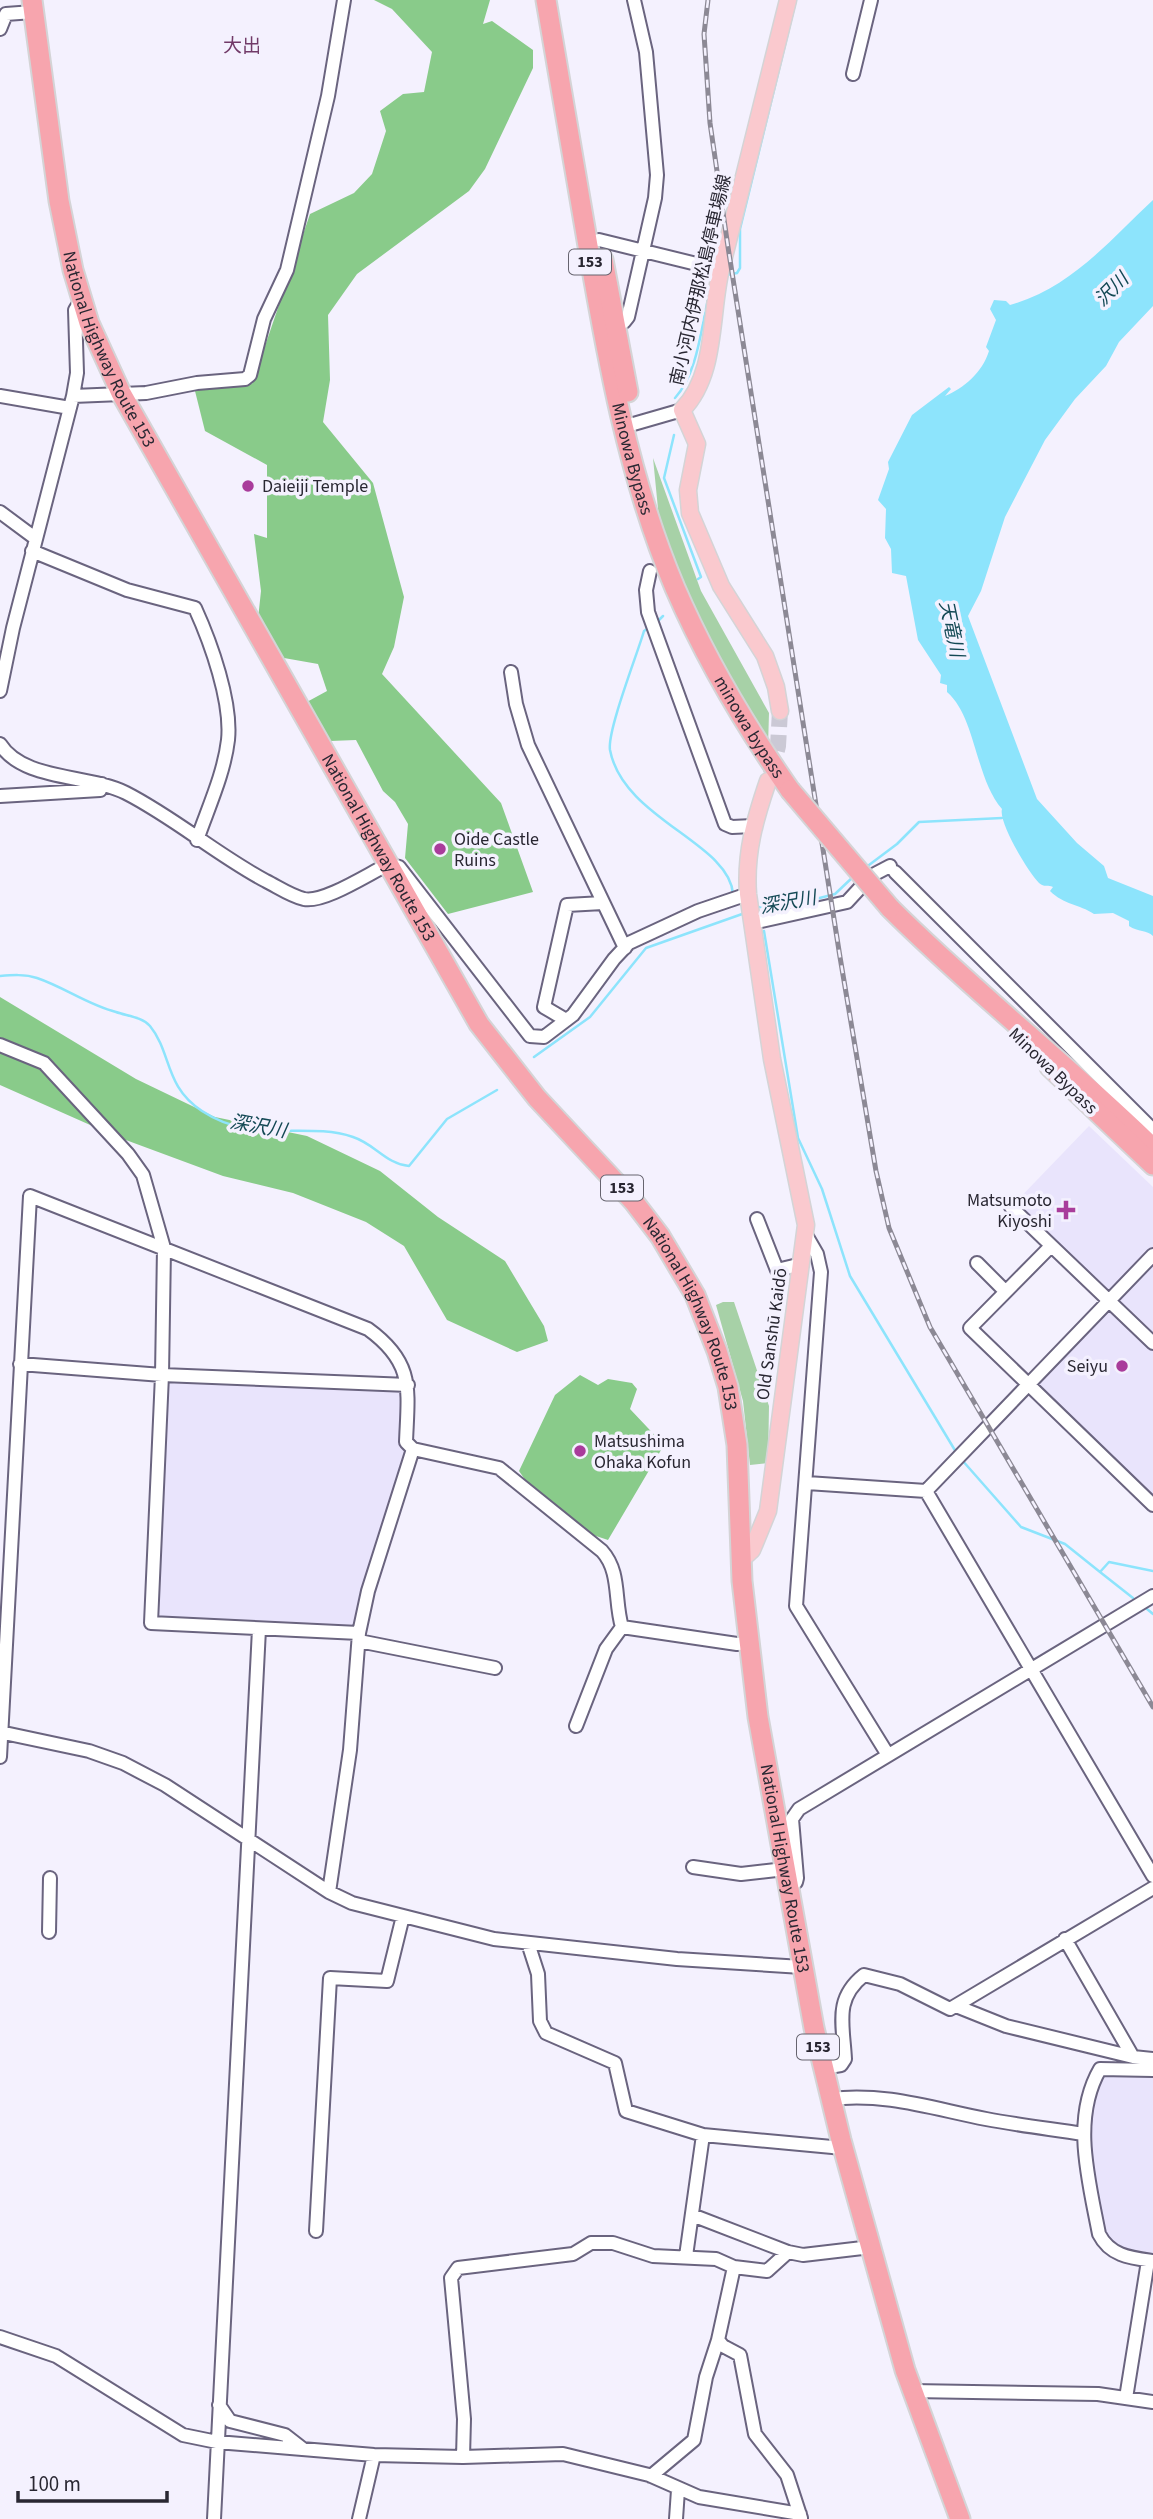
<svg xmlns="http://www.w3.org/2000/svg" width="1153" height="2519" font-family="'Source Sans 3','Noto Sans JP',sans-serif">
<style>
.built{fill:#e9e4fc}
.green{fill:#a7d1a7}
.forest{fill:#89cb8a}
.water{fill:#8de4fc}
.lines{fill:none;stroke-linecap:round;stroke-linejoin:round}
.stream{stroke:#8de4fc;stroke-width:2.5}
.major-tunnel{stroke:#cbc9d5;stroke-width:16;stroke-dasharray:16 8;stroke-linecap:butt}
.minor-casing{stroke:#6a647f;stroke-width:16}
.major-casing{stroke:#d4d4d6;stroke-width:19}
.highway-casing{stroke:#d4d4d6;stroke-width:23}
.minor{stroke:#fff;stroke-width:12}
.major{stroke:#fac9ce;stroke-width:16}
.highway{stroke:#f7a5ae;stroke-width:19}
.rail-casing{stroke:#8c8995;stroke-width:5}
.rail{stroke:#f4f1fe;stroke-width:2.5;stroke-dasharray:8;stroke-linecap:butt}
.highway-bridge-casing{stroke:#d4d4d6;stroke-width:23;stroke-linecap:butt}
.highway-bridge{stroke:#f7a5ae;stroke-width:19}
.poi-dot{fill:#a93c9b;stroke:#f4f1fe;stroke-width:2.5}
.labels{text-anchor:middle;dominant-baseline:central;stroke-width:7;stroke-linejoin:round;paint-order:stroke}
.shield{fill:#f4f1fe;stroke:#66646f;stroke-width:2}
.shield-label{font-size:16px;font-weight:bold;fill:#292732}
.street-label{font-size:18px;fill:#292732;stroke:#f4f1fe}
.poi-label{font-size:18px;fill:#292732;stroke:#f4f1fe;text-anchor:start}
.neighbourhood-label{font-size:19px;fill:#713a68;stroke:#f4f1fe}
.water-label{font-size:19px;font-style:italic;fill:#144955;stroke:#f4f1fe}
</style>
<rect width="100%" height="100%" fill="#f4f1fe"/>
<path class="built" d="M1089 1126 1153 1187V1501L1031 1384 1109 1300 1011 1207Z
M162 1375 408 1385 413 1449 359 1633 151 1623Z
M1100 2069 1153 2070V2261L1105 2246 1083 2134Z"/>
<path class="green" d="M653 458 701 591 769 713 768 747 722 671 660 529Z
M723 1302H734L769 1406 768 1463 750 1465 743 1401 716 1305Z"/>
<path class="forest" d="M374 0H490L483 24 492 21 533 50V68L485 169 469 191 357 274 328 315 330 380 323 422 373 483 404 597 394 647 382 674 501 803 533 892 448 914 405 858 408 824 395 802 383 791 356 740 330 741 305 703 327 691 318 664 284 658 258 619 261 591 254 534 267 538V465L205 431 195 391 211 385 252 384 310 214 354 193 372 174 386 131 380 111 403 94 424 92 432 52 392 9Z
M0 997 136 1079 215 1117 307 1136 380 1171 438 1217 505 1261 544 1326 548 1341 517 1352 447 1320 404 1246 366 1222 293 1193 223 1176 115 1136 0 1085Z
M580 1375 598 1385 608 1379 632 1383 637 1389 630 1409 664 1445 608 1540 587 1533 526 1481 519 1471 555 1395Z"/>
<path class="water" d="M1153 200V306L1119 342 1106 366 1075 399 1045 440 1005 517 981 591 968 616 1037 799 1077 843 1104 866 1108 878 1153 896V936C1147 930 1138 932 1129 926V921L1113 913 1094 914C1079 904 1064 905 1050 891L1053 887C1046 884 1045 888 1039 883 1028 872 998 822 1002 809 975 778 976 717 947 692V685L940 683 941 675 918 640 906 576 892 573 891 549 885 538 886 509 878 500 889 469 888 462 912 415 949 387 951 389 945 396C964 388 982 373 989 351L986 347 996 320 990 309 994 300 1006 301 1010 305C1071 288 1109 241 1153 200Z"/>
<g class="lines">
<path class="stream" d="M727 275 737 273 740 268V229L796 0
M675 398C698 373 701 327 709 295
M674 435 664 478 701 577 698 579
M655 624 663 616
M650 627 644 631C637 655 607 731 610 750 623 819 730 843 733 894
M865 868 897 844 919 822 1002 818
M758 907H785L835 894 854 876
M764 931 798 1138 822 1189 850 1276 956 1452
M0 976C12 975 25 974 37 978 64 987 88 1005 116 1012 127 1016 142 1017 150 1026 172 1053 164 1086 202 1111 253 1145 305 1121 353 1137 375 1144 386 1164 409 1166L447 1119 497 1090
M534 1057 590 1017 646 948 745 913
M962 1460 1021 1527 1065 1544 1100 1572 1109 1562 1153 1571
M1100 1572 1133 1598
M1147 1609 1153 1614"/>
<path class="major-tunnel" d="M771 774 778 746 780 711"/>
<defs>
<path id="minor" d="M0 29 6 14 33 12
M853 74 871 0
M599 240 721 270
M624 322 628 317 655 198 657 175 646 52 634 0
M0 396 70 408
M73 396 146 393 197 383 245 379 250 375 264 319 287 270 328 96 344 0
M623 427 682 410
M0 512 35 538
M32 551 127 590 195 608C211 643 232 702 228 740 224 774 208 808 197 840
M650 571 646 590 648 612 725 824 732 827 753 826
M511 672 516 704 528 745 625 948
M0 691 13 628 73 396 77 373 75 310 81 300
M0 744C23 781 88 774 126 793 175 818 217 855 266 881 278 887 291 896 304 899 324 903 368 874 387 865L399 867 530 1036 544 1037 573 1015 614 959 629 943 698 911 748 894
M0 796 100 790 102 784
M895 872 1153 1130
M752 923 847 902 871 876 890 866
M566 1020 544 1007 567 905 603 903
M0 1045 44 1063 128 1154 143 1175 164 1248 162 1375 151 1623 359 1633
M1011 1207 1153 1343
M757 1219 777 1270 802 1264
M806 1235 817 1254 821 1272 796 1606 888 1755
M1051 1246 970 1328 1153 1505
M977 1263 1005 1291
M20 1364 162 1375 408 1385
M807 1483 926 1491 1153 1876
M926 1491 1153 1255
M359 1641 495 1668
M576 1726 606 1649 622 1627
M0 1732 89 1751 123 1763 165 1785 329 1892 352 1903 494 1939 677 1959 802 1967
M0 1757 30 1196 368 1329C415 1363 408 1390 406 1442L413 1449 499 1468 602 1551C621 1572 614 1601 622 1627L737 1644 748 1643
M693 1867 741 1874 785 1869
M787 1885 796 1882 797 1878 792 1819 799 1809 1153 1596
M329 1892 350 1750 359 1633 368 1591 413 1449
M49 1932 50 1878
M1065 1939 1133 2057 1153 2059
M528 1943 538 1974 540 2021 546 2033 615 2063 626 2111 703 2135 843 2148
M956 2006 1006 2026 1133 2057
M823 2068 841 2065 845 2059C843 2023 834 1999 864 1975L900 1984 950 2009 1153 1888
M1153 2070 1100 2069C1071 2119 1089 2181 1099 2234 1110 2256 1131 2258 1153 2261
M831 2099C884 2092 934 2109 986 2119 1018 2125 1051 2129 1083 2134
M692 2215 788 2252 803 2255 871 2247
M316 2231 330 1978 387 1981 403 1916
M686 2256 703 2135
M734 2267 767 2271 788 2252
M0 2337 56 2356 183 2435 217 2442 374 2455 463 2457 563 2454 649 2475 699 2497 800 2514
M912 2391 1098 2394 1153 2402
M1126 2398 1148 2261
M219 2405 230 2421 285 2435 303 2449
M463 2457 464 2419 451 2278 458 2268 573 2254 591 2243H613L653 2256 716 2259 734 2267 718 2340 723 2346 740 2355 755 2434 787 2475 801 2518
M651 2476 694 2440 706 2377 718 2340
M214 2519 259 1629
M359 2519 374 2455
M676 2519 678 2490"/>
<path id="major" d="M780 711 776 687 765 656 721 586 690 513 688 490 697 444 682 410C717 375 710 313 721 269 743 179 766 90 788 0
M741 1560 752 1550 768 1511 806 1225 772 1059 748 894C745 853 755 819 768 781"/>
<g id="highway">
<path id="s1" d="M32 0 59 201 73 270 89 323 121 393 479 1024 537 1098 634 1202 660 1236 695 1295 717 1351 728 1387 737 1445 742 1581 758 1717 814 2028 841 2140 905 2370 960 2519"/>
<path id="s2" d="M546 0C560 80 573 160 587 240 607 358 628 477 675 588 706 660 746 727 790 790"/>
<path d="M603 260 628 392"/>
<path d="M890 908C974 992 1068 1065 1153 1148"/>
<path d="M1050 1067 1153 1165"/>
</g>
</defs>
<use href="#minor" class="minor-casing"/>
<use href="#major" class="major-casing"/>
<use href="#highway" class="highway-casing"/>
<use href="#minor" class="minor"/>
<use href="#major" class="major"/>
<use href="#highway" class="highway"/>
<defs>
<path id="rail" d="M708 0 704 34 710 123 728 247 840 957 876 1171 889 1228 930 1327 1153 1707"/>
</defs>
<use href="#rail" class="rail-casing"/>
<use href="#rail" class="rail"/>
<defs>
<path id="highway-bridge" d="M790 790 890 908"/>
</defs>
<use href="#highway-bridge" class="highway-bridge-casing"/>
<use href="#highway-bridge" class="highway-bridge"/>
</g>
<g class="poi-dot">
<circle cx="248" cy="486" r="7"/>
<circle cx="440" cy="849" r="7"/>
<path d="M1062.5 1199.5h7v7h7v7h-7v7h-7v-7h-7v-7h7z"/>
<circle cx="1122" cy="1366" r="7"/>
<circle cx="580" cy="1451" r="7"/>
</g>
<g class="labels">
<g class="shield">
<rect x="569" y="249.5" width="42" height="25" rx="5"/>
<rect x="601" y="1175.5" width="42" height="25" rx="5"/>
<rect x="797" y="2034.5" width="42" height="25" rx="5"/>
</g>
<g class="shield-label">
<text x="590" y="262">153</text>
<text x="622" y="1188">153</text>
<text x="818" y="2047">153</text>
</g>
<g class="street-label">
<text transform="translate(701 280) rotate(-77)">南小河内伊那松島停車場線</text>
<text stroke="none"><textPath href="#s1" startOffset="360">National Highway Route 153</textPath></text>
<text stroke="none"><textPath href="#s2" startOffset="467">Minowa Bypass</textPath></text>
<text stroke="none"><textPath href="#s2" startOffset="761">minowa bypass</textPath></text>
<text stroke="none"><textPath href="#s1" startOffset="928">National Highway Route 153</textPath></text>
<text transform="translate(1053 1071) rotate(44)">Minowa Bypass</text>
<text stroke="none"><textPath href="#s1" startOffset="1494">National Highway Route 153</textPath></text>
<text transform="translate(772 1334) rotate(-82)">Old Sanshū Kaidō</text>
<text stroke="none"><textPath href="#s1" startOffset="2062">National Highway Route 153</textPath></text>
</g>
<g class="poi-label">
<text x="262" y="486">Daieiji Temple</text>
<text x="454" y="839">Oide Castle<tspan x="454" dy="21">Ruins</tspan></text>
<text x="1052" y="1200" text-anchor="end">Matsumoto<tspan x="1052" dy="21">Kiyoshi</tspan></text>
<text x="1108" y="1366" text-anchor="end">Seiyu</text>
<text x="594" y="1441">Matsushima<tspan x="594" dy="21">Ohaka Kofun</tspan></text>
</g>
<g class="neighbourhood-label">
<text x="242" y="46">大出</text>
</g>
<g class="water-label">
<text transform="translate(1112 290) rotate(-45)">沢川</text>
<text transform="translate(951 629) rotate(78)">天竜川</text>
<text transform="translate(788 903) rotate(-10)">深沢川</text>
<text transform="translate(258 1127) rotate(10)">深沢川</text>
</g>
</g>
<path d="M18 2491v10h149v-10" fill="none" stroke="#292732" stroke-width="3.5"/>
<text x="28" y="2491" font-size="21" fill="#292732" stroke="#f4f1fe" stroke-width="5" paint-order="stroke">100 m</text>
</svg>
